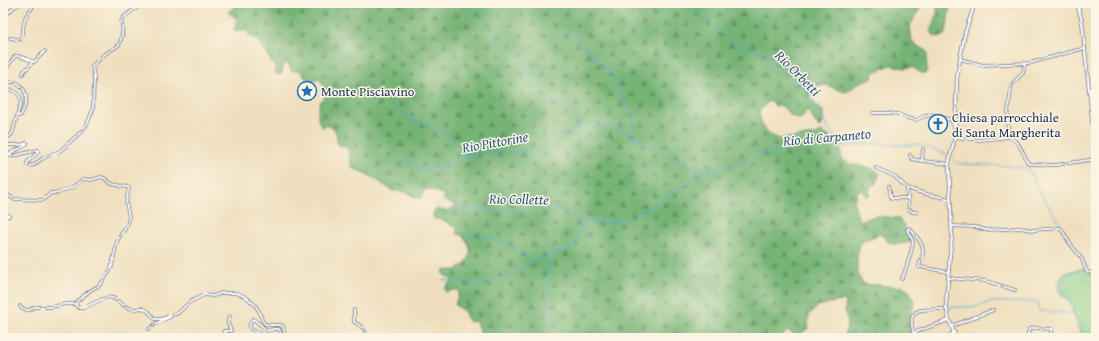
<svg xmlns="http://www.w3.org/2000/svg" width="1099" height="341" font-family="'Gentium Book Plus',serif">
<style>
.grass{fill:url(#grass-dots);stroke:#578074}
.forest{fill:url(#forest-firs);stroke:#48726a}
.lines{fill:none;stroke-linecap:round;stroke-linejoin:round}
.stream{stroke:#52a9ce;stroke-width:1}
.street-casing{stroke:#656d80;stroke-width:3.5}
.secondary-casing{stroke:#656d80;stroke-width:4}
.street{stroke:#fff;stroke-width:2}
.secondary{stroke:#fff;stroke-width:2.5}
.labels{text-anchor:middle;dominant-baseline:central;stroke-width:3;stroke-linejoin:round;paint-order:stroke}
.poi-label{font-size:13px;fill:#1b2f5e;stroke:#fcf5e5;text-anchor:start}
.water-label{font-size:14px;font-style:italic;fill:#2e5a85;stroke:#fcf5e5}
</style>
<defs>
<pattern id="grass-dots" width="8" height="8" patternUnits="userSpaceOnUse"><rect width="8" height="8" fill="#93d289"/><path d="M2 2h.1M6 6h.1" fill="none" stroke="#77ab73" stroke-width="1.8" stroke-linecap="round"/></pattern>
<pattern id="forest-firs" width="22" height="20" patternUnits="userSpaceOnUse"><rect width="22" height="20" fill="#76b475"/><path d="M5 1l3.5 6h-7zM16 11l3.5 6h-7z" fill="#609363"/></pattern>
</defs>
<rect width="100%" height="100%" fill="#fcf5e5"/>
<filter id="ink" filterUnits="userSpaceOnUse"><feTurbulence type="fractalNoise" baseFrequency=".025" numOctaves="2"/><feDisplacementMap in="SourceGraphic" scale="8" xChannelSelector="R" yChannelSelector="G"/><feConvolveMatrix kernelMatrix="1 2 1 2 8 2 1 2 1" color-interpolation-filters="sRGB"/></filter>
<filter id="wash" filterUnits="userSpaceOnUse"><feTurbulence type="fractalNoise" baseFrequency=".012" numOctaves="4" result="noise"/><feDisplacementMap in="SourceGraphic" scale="16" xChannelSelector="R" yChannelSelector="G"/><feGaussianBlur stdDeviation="0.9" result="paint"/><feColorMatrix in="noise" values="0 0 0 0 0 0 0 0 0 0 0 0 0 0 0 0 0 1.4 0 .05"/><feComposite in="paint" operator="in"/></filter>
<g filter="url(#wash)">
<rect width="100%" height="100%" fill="#efdfbe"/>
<path class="grass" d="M1085 268 1087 273 1093 274 1096 278V338H1084C1075 327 1075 309 1068 300 1065 297 1061 295 1059 291 1057 285 1060 278 1064 273Z"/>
<path class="forest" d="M238 3H923L910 26 912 41 915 45 926 51 928 54C924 63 929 65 926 73H921L912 67 905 68 891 65 874 72 872 78 858 83 850 90 845 92 838 90 827 85H820L811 91 809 99 823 111V122L821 127C815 126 813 116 807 111H805L804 116 800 119C791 118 788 113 783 106H775L772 101 768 102 759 111 761 123 768 134 779 139 816 135 821 132C833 137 841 145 842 159L849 164 857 165 873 169 880 173 876 183 870 187 869 196H866L864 191 860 190 857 192 854 202 859 221 876 216 898 218 904 225 911 242C907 243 894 245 890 243 886 241 884 236 880 234 876 236 866 239 862 242 856 247 856 272 860 279 861 281 863 282 864 284L903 287 907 289 910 292 915 304C914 307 912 310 911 314 908 322 911 330 910 338H844L848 322 845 310 846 300 830 303 818 306 809 315 808 328 798 336 787 331 781 338H483C478 333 479 327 475 321L470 322 467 320 465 312 455 305 459 293 458 290H454L446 292 445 288 448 284 454 280 443 274 444 270C449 270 455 271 460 268 467 264 473 254 469 245 468 241 464 238 462 235L457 234V227C447 225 445 218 434 219L433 215 434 211 437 209C444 211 448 212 454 208V204L446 202 443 199 445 195 430 189 425 190 421 198H416C407 192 404 190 393 191L369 175 353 168 351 165 348 149 344 146H340L337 143C338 134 334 122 322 127 316 121 318 110 320 101 328 96 325 88 321 81L318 79C308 83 304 78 300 70L296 71 291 70 288 63 283 64 282 73 278 75 275 73V65C270 62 269 58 267 52L263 50C260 40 259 40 251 36 248 34 247 30 243 30 240 30 238 31 236 32L234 31V29L237 19 229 13V11L233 9 234 5Z
M936 3 950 4 946 33 942 37 934 36 930 29C935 19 939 15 936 3Z"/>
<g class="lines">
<path class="stream" d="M683 3 735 43 772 57 811 96 829 130 844 146
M473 11 520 54 543 92 571 114 582 128
M566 27 614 77 632 118 637 138
M392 105 413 120 444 132 468 154
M952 157 957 163 964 164 1008 166 1026 168 1030 171 1039 191 1065 231 1073 246
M400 158 427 170 469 155 525 150 577 129 613 126 703 172
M449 209 509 210 551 208 585 223 628 221 703 172 766 153 819 146H843L879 143 887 145H909L918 144 949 155
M463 234 503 241 520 252 538 260 571 248 585 223
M549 257 550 261 547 285 550 328
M1083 260 1087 266V270H1086
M443 280 463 281 478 286 515 274 538 260
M949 307H975L990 302H1038L1039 311 1073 313 1080 330 1087 338
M1073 312 1070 301 1064 295 1061 286 1066 275 1074 272 1084 270
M585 335 597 338"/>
</g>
</g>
<g filter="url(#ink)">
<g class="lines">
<defs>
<path id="street" d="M16 6 22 3
M3 15 8 13 18 3
M10 38C14 38 18 40 21 39L25 18 35 3
M960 59 983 65 1030 63 1085 48
M1025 64 1023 73 1013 83 1011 89 1007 119 1009 137C1018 141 1024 153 1027 162L1030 164 1056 165 1096 159
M3 73 15 56C22 55 28 60 34 62L45 51
M23 74C24 68 31 67 32 62
M3 83C6 83 9 82 12 82 21 82 27 92 26 100 26 105 23 111 21 115L18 116
M3 89C12 88 20 92 21 102L12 134 3 141
M873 113H888L898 114 907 118 916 120 925 116 934 115 951 120 955 128
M955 137 980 140 1009 137
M27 143C23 150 13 149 9 155L11 156H13L38 150V152L27 163V164L30 166 34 165 43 158 60 151 81 132 87 124 93 110 94 76 92 66 105 54 119 45C122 39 123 32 122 26 122 23 120 23 122 20 124 15 140 6 145 3
M3 145H20L27 143
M923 149 922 158 923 161 949 164
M910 155 912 159 923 161
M876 168 894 176 907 188 922 193 950 199
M889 186 891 197 892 198H908
M907 188 909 209 913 212H917
M3 189 9 196 14 199 43 200 51 193H58L73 187 83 179 91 180 101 177 104 178 112 184 127 187 129 188 126 202 129 217 127 226 122 233 117 241 112 266 109 272 100 285 91 290 77 301 76 304
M3 215H8L9 216 3 217
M952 226 975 227 986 230 1020 228 1033 230 1060 228 1062 230 1069 242 1082 259 1086 271 1088 272 1093 273 1096 276
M948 278 986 281 1015 290
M902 279C905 273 913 247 913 242 912 238 909 234 907 230L909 228C915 235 924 243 923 253 922 258 920 262 919 266L920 267 948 272
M76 304V306L79 308H83L107 297 113 298 128 308 135 309 142 308 148 311 155 319H161L178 313 190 302 204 295 213 296 222 293H237L246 297 255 305 259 311 262 320 265 324 268 325H280L283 326 285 338
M20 306 22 309 30 310 34 307H50L66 304H76
M354 310V322C360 326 364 327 366 334L364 338
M230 316C225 322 229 325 231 331H224V332L233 337
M952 326 993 310
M149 329 157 323 170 317
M913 333 949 320
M261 335C255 330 244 330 253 319 257 321 263 328 268 331L273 329H279L281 334 284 338
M232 338 241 337 244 338
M252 338H253
M915 338C904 305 921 310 946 309
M946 338 954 332
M1027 338 1029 329 1035 328 1051 329 1052 338
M1066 338 1074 337"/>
<path id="secondary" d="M1077 3 1082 21 1096 156
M956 338 949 320 946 305 950 253 952 237 949 164 950 158 955 137 957 78 960 59 965 33 975 3"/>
</defs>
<use href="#street" class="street-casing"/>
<use href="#secondary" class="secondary-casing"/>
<use href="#street" class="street"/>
<use href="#secondary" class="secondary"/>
</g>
</g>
<defs>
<symbol id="sight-ring" viewBox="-11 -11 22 22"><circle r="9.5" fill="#fcf5e5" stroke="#1f6fb2" stroke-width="1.5"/><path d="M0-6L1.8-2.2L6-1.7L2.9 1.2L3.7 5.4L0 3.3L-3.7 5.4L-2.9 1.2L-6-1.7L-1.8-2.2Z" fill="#1f6fb2"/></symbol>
<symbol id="church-ring" viewBox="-11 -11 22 22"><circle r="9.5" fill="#fcf5e5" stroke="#1f6fb2" stroke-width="1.5"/><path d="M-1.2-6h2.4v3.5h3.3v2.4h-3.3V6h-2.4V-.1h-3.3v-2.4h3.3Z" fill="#1f6fb2"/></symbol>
</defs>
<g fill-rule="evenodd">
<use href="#sight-ring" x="296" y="80" width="22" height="22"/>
<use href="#church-ring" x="927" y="113" width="22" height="22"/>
</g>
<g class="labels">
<g class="poi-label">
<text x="321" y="91">Monte Pisciavino</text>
<text x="952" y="117">Chiesa parrocchiale<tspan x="952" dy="15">di Santa Margherita</tspan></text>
</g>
<g class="water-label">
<text transform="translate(798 73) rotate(45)">Rio Orbetti</text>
<text transform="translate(827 137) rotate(-5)">Rio di Carpaneto</text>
<text transform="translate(495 142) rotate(-10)">Rio Pittorine</text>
<text transform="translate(519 199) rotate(1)">Rio Collette</text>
</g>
</g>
<rect width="1099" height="341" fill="none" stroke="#fcf5e5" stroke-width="16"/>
</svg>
